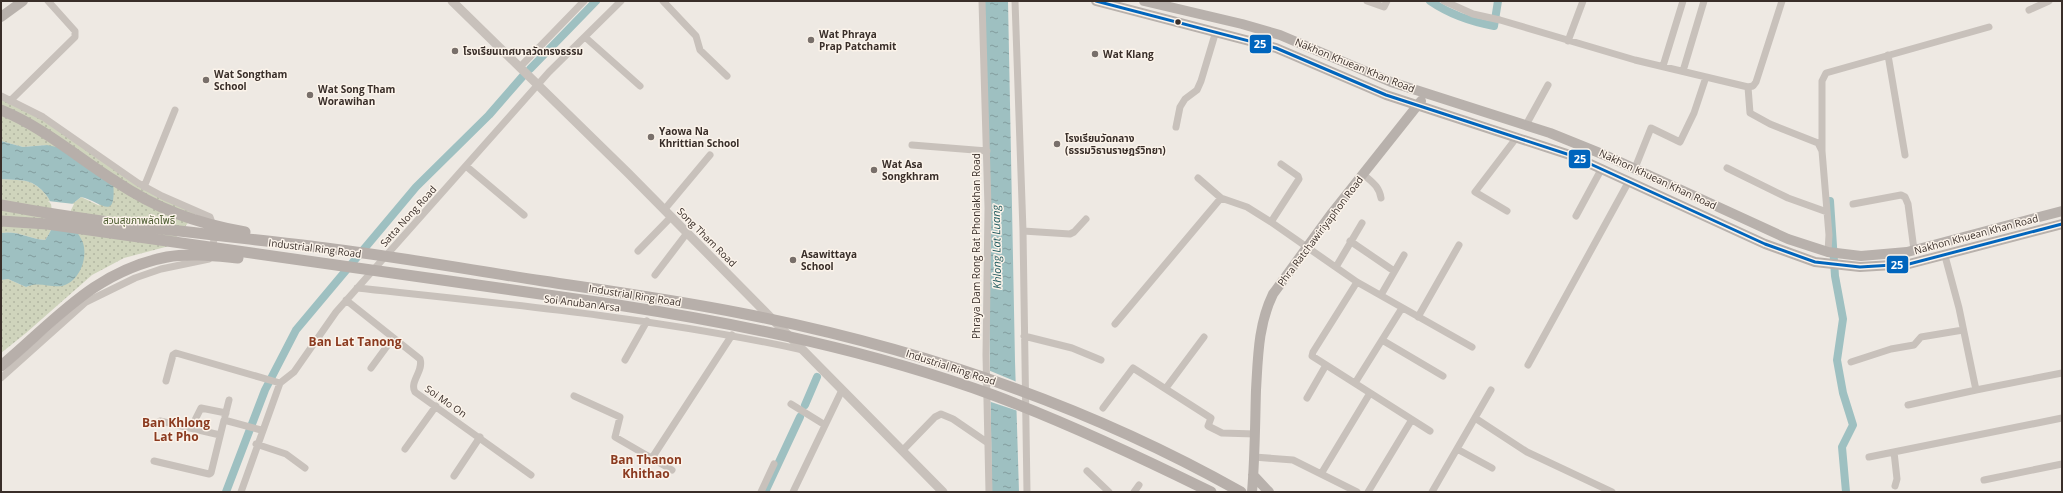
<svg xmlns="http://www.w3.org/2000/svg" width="2063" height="493" font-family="'Open Sans','Noto Sans Thai',sans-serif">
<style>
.park{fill:url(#park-dots)}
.water{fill:url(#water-ripples)}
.pier{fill:#eee9e3}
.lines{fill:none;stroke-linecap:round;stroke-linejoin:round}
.canal{stroke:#9ec0c1;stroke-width:8}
.minor{stroke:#c8c1bb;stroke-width:7}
.tertiary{stroke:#c8c1bb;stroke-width:9}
.secondary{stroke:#b8b1ac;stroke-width:10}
.primary-bridge{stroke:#b7afaa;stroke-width:11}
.bus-1-casing{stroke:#fbf3ea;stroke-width:6}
.bus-1{stroke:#0065bd;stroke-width:3}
.bus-dot{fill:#392e29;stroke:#fbf3ea;stroke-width:1.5}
.poi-dot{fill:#786f6a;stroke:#fbf3ea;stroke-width:1.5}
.labels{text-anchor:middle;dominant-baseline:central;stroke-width:3;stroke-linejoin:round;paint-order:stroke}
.poi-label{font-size:10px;font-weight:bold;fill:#392e29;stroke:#fbf3ea;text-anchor:start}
.street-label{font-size:10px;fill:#392e29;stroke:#fbf3ea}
.park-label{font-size:10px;fill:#48582c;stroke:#fbf3ea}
.water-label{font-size:11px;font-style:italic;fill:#1d585c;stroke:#fbf3ea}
.quarter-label{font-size:12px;font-weight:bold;fill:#8b3a1f;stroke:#fbf3ea}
.line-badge{stroke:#fbf3ea;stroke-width:1.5}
.badge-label{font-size:11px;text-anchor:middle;font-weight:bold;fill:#fff}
</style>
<defs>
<pattern id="park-dots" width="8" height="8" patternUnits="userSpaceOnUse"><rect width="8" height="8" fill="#cfd4bc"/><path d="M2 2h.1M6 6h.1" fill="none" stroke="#b2b6a2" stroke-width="1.8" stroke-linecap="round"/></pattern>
<pattern id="water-ripples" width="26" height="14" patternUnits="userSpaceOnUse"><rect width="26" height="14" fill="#9ec0c1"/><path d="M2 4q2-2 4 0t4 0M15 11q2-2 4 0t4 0" fill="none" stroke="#829c9d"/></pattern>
</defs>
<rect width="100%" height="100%" fill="#eee9e3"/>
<path class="park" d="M1 96 43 117 138 183 197 212 169 246 124 258 92 275 26 333 1 353V280L8 279 26 287 35 283 62 286 71 205 81 197 100 206 47 145 23 147 1 141Z
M1 179C11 180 23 179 32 183 54 195 61 220 45 240 30 239 17 230 1 233Z"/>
<path class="water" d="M984 1H1008L1015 361 1019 492H992Z
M1 141 23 147 47 145 61 148 113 181C117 224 101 201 81 197L71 205 68 220C73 227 80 235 83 243 88 259 79 282 62 286 49 288 40 281 26 287L8 279 1 280V233C17 230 30 239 45 240 61 220 54 195 32 183 23 179 11 180 1 179Z"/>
<path class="pier" d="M48 201 74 204 71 210 70 219H53L51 204Z
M988 370 1017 382 1018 411 988 401Z"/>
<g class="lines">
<path class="canal" d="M1430 1C1449 14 1472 22 1494 26L1498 1
M530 69 596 1
M1830 201 1835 276 1843 319 1837 360 1843 393 1853 425 1842 447 1846 492
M805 405 817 377
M226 492 265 390 296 330 416 187 489 115 523 76
M765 492 800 417"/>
<path class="minor" d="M663 1 696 36 700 50 727 76
M982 1 988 208 986 355 989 492
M1015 1 1023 231 1027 492
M1367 1 1384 7 1387 1
M1444 1 1473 14 1500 20 1635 60 1748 87 1753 86 1756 82 1782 1
M2029 10 2049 1
M585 37 640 86
M1568 41 1583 1
M1888 55 1905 155
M1663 66 1683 1
M520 67 584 1
M1683 71 1704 1
M1748 87 1750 113 1770 124 1818 143 1822 151 1829 235 1828 252
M1 96 43 117 138 183 162 196 210 217C216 232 215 243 209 259L161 269 135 278 86 302 1 378
M10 101 75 37V31L48 1
M1526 125 1548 85
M1176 127 1180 107 1185 99 1197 90 1201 81 1216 31
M912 145 987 151
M1822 151V81L1826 73 1989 27
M466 166 524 215
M1635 168 1651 128 1680 142 1694 113 1706 77
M1727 168 1788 198 1827 212
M1363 174C1372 182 1379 186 1381 198
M1198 178 1221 198 1247 207 1271 222 1357 282 1472 347
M144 187 175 110
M1853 204 1901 195 1905 197 1908 204 1914 250
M664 210 710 155
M1507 211 1475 192 1517 137
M1576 216 1602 168
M1271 222 1299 179 1298 176 1281 164
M1023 231 1070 234 1074 232 1086 219
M1350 241 1394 271
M638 251 671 217
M1945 256 1959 308 1976 390 2062 373
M1336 267 1362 223
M655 275 687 233
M1357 282 1313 352 1312 356 1430 431
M357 288C507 304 656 318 803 350
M1381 295 1404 255
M346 300 420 359C424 371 409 382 415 392L531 475
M1418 317 1459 245
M1115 324 1221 198
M1024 336 1072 348 1101 360
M1382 340 1443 376
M625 360 647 321
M1851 362 1891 349 1914 345 1921 337 1963 330
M1528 365 1629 181
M371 368 393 338
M166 381 173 355 176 353 280 383
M1355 383 1402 308
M1166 388 1204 337
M574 396 620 417 615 437 672 470
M1307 398 1326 365
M791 404 825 425
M1908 405 1976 390
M1103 408 1133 368 1211 418 1208 426 1222 433 1255 434
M225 416 229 400
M1475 418 1527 452 1612 492
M160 421 220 435
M194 422 201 408 226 413
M256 444 286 454 305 468
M405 449 436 406
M1457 449 1492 468
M902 451 935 417 941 414 953 419 988 443
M1894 452 1897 479 1895 486
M1254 457 1293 460 1357 492
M1869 457 2062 418
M652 458 732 335
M154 461 209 474 211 473 224 420 261 430
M1087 471 1109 492
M1321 474 1370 393
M454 476 480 437
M1984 480 2062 464
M241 492 280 383 294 372 336 312 549 72 621 1
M761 492 774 464
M793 492 842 390
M1134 492 1139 485
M1368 492 1411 421
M1432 492 1491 390"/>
<path class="tertiary" d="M452 1 628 173 943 492"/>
<path class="secondary" d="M1096 1 1276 48 1386 95 1573 156 1765 244 1815 262 1860 267 1909 264 2062 224
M1144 1 1242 24 1280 35 1391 82 1550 133 1607 156 1788 239 1828 252 1861 256 1907 252 2062 211
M1 17 23 1
M1253 475 1269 492
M1252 492C1255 458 1255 424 1256 390 1258 357 1258 325 1273 294L1332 213 1421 101"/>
<path class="primary-bridge" d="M1 110C43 127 77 157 115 181 157 209 195 223 245 232
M1 205C109 225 218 235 326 248 399 257 471 270 543 281 609 291 675 300 740 313 915 347 1085 404 1241 492
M1 221 47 224 618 305C746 325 872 351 993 395 1068 423 1140 457 1211 492
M1 366C55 321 94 271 167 257 190 253 215 256 238 258"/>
<defs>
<path id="bus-1" d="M1096 1 1276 48 1386 95 1573 156 1765 244 1815 262 1860 267 1909 264 2062 224"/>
</defs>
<use href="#bus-1" class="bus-1-casing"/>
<use href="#bus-1" class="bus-1"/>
</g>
<circle class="bus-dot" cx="1178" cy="22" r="3.5"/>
<g class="poi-dot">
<circle cx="811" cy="40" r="4"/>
<circle cx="455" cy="51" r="4"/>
<circle cx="1095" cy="54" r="4"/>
<circle cx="206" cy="80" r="4"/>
<circle cx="310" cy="95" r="4"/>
<circle cx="651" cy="137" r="4"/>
<circle cx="1057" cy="144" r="4"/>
<circle cx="874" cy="170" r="4"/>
<circle cx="793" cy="260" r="4"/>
</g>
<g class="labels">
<g class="poi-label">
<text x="819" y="34">Wat Phraya<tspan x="819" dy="12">Prap Patchamit</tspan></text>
<text x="463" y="51">โรงเรียนเทศบาลวัดทรงธรรม</text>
<text x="1103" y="54">Wat Klang</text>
<text x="214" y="74">Wat Songtham<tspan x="214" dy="12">School</tspan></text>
<text x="318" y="89">Wat Song Tham<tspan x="318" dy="12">Worawihan</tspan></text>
<text x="659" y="131">Yaowa Na<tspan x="659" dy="12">Khrittian School</tspan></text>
<text x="1065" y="138">โรงเรียนวัดกลาง<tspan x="1065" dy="12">(ธรรมวิธานราษฎร์วิทยา)</tspan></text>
<text x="882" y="164">Wat Asa<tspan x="882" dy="12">Songkhram</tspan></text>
<text x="801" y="254">Asawittaya<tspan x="801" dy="12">School</tspan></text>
</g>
<g class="street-label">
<text transform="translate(1355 65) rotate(22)">Nakhon Khuean Khan Road</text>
<text transform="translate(1658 179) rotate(25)">Nakhon Khuean Khan Road</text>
<text transform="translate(408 216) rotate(-48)">Satta Nong Road</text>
<text transform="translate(1320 231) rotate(-53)">Phra Ratchawiriyaphon Road</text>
<text transform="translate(1976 234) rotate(-15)">Nakhon Khuean Khan Road</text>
<text transform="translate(707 237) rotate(45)">Song Tham Road</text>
<text transform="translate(976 246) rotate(-90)">Phraya Dam Rong Rat Phonlakhan Road</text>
<text transform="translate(315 248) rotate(7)">Industrial Ring Road</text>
<text transform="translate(635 295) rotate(9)">Industrial Ring Road</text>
<text transform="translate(582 303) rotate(7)">Soi Anuban Arsa</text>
<text transform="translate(951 367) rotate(18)">Industrial Ring Road</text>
<text transform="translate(446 401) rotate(35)">Soi Mo On</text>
</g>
<g class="park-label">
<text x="139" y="220">สวนสุขภาพลัดโพธิ์</text>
</g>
<g class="water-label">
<text transform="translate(996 247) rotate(-91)">Khlong Lat Luang</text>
</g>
<g class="quarter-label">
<text x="355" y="341">Ban Lat Tanong</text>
<text x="176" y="422">Ban Khlong<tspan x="176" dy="14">Lat Pho</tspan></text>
<text x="646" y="459">Ban Thanon<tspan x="646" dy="14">Khithao</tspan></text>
</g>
</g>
<g class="line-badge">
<rect x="1249" y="34" width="23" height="20" rx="4" fill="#0065bd"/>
<rect x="1568" y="149" width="23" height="20" rx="4" fill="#0065bd"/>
<rect x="1886" y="255" width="23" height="19" rx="4" fill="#0065bd"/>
</g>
<g class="badge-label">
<text x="1260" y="48">25</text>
<text x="1580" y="163">25</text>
<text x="1897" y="269">25</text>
</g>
<rect width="2063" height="493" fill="none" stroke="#392e29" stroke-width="4"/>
</svg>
